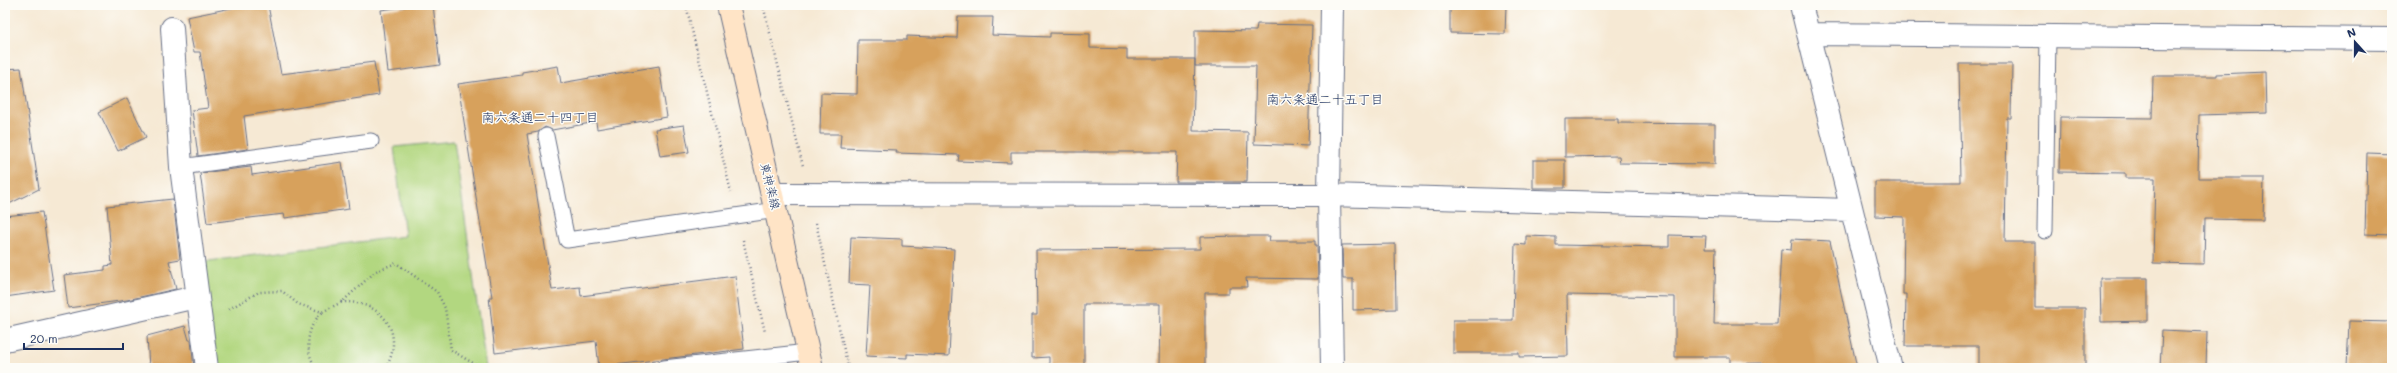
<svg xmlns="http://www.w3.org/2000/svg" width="2397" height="373" font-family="Mali,'Klee One',sans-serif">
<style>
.green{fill:#b2d780;stroke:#66836f}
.building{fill:#d7a15c}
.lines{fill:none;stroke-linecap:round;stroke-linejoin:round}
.lane-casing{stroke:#687087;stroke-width:17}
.street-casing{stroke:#687087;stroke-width:24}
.secondary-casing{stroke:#687087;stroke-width:24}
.path{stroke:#687087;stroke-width:2.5;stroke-dasharray:1 3;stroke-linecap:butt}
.lane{stroke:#fff;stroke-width:15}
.street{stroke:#fff;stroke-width:22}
.secondary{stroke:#ffe4c6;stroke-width:22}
.labels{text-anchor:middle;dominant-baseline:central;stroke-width:3;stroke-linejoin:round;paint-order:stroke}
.street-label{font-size:12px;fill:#1b2f5e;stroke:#fdfcf7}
.neighbourhood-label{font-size:13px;fill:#1b2f5e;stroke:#fdfcf7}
</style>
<rect width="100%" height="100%" fill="#fdfcf7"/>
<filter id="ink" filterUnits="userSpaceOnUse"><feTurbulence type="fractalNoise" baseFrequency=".025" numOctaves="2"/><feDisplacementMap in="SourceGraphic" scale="8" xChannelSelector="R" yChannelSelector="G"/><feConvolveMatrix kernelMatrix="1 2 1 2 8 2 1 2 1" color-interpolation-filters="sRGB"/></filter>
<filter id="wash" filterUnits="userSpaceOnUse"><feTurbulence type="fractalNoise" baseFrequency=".012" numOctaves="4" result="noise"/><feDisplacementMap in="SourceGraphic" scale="16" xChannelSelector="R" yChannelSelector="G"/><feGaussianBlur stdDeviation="0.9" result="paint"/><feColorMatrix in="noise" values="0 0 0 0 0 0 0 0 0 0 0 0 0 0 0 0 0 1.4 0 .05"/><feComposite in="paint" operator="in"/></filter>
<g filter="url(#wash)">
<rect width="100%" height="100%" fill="#f6e9d4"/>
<path class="green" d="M454 141 486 368H217L201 262 405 236 394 147Z"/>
<g id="blocks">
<path class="building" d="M246 5H268L281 74 374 62 379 95 244 116 248 149 198 156 192 110 208 108 200 52H194L187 17Z
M418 5H433L440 65 388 72 381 10Z
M1450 5H1506L1505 34 1450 33Z
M958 17H993L992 35 1050 37V33L1090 34V48L1127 49V59H1195L1193 131 1248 132 1247 182H1176L1177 152H1011V163L958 161 959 155 896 153 897 150 840 148 841 134H820L821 93 857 94 858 40H907V36L957 38Z
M1257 24 1312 25 1308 146 1254 144 1256 66H1195V30L1256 31Z
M1959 64H2012L2011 118H2007L2005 242H2035V308H2085V368H1979V346H1905L1906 294H1903L1904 217 1875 216V182H1961Z
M558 66 561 83 659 66 667 117 597 129 596 122 552 130 545 127 538 132 527 134 552 290 580 287 581 296 735 276 744 349 599 367 596 341 495 353 489 297H492L458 84 522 75V72Z
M21 68 39 189 5 206V69Z
M2266 72 2267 113 2199 115 2198 178H2264L2263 220 2205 219 2204 264 2153 263 2155 178H2125V173L2059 172 2060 117 2152 118 2153 76H2217V74Z
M127 98 146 137 118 151 99 112Z
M1565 119H1618V123L1715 124V164L1620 163 1619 156 1565 157Z
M684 125 689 152 660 156 655 129Z
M2367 153 2392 154V235L2365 234Z
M1533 160H1565V188H1533Z
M342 162 349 209 285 218 284 214 207 223 200 173 251 167 252 175Z
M173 199 180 259 169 261 176 289 127 300 68 308 64 275 105 270V266L112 265 107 206Z
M42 212 54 290 5 297V216Z
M1669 235 1706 236 1705 249H1716L1714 324H1777L1781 249 1791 250 1792 239 1830 241 1857 368H1763V363L1730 364V357H1675V297L1567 295 1568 356 1519 357V353H1453V320H1513L1515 244 1526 245V236L1556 237V245L1669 247Z
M1238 236H1270L1269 241H1315V245H1317L1318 279 1246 278 1247 287H1229V293H1205V368H1159L1160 304H1084V368H1049V357L1032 358V315H1037L1036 250 1200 249V237Z
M851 237 902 239V246L954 249 949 356 907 354V358L866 356 870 285 849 284Z
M1395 244 1396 309 1353 310V279H1343L1342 245Z
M2100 278H2148V321L2101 322Z
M2349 321 2392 322V368H2347Z
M185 326 189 340H191L194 368H149L147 336Z
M2162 330 2207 332 2206 368H2160Z"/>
</g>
</g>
<g filter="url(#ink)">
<use href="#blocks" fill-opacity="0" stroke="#687087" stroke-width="1"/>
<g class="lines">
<defs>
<path id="lane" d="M546 136 567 240 777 210
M181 167 371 141
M2045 231 2048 36
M664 368 808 352"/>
<path id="street" d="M1801 5 1891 368
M172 28 181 167 207 368
M1808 34 2392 39
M773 194 1329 195 1850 210
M5 340 196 297
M1332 368 1329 195 1332 5"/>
<path id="secondary" d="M728 5 812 368"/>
</defs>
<use href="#lane" class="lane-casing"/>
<use href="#street" class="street-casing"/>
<use href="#secondary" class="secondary-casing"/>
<path class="path" d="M686 5 731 192
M763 5 803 166
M816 223 848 368
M743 240 765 332
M341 302C381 300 406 331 386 368
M229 309 259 292 282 291 298 304 322 312 342 302 376 271 396 263 437 292 445 308 451 350 481 368
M316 368C304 350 306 326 323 312"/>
<use href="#lane" class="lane"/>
<use href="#street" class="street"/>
<use href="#secondary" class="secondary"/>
</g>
</g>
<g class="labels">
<g class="street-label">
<text transform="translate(771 186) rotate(76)">東神楽線</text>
</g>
<g class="neighbourhood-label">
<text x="1325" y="98">南六条通二十五丁目</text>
<text x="540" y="116">南六条通二十四丁目</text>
</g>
</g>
<rect width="2397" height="373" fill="none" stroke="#fdfcf7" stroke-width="20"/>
<g transform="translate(2355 42) rotate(339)" stroke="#fdfcf7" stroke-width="3" paint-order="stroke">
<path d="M0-3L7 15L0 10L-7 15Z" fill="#1b2f5e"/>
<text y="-6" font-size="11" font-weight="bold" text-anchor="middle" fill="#1b2f5e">N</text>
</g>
<path d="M24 343v6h99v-6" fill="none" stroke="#1b2f5e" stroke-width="2"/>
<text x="30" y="343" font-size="12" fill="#1b2f5e" stroke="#fdfcf7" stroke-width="3" paint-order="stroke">20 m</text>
</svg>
